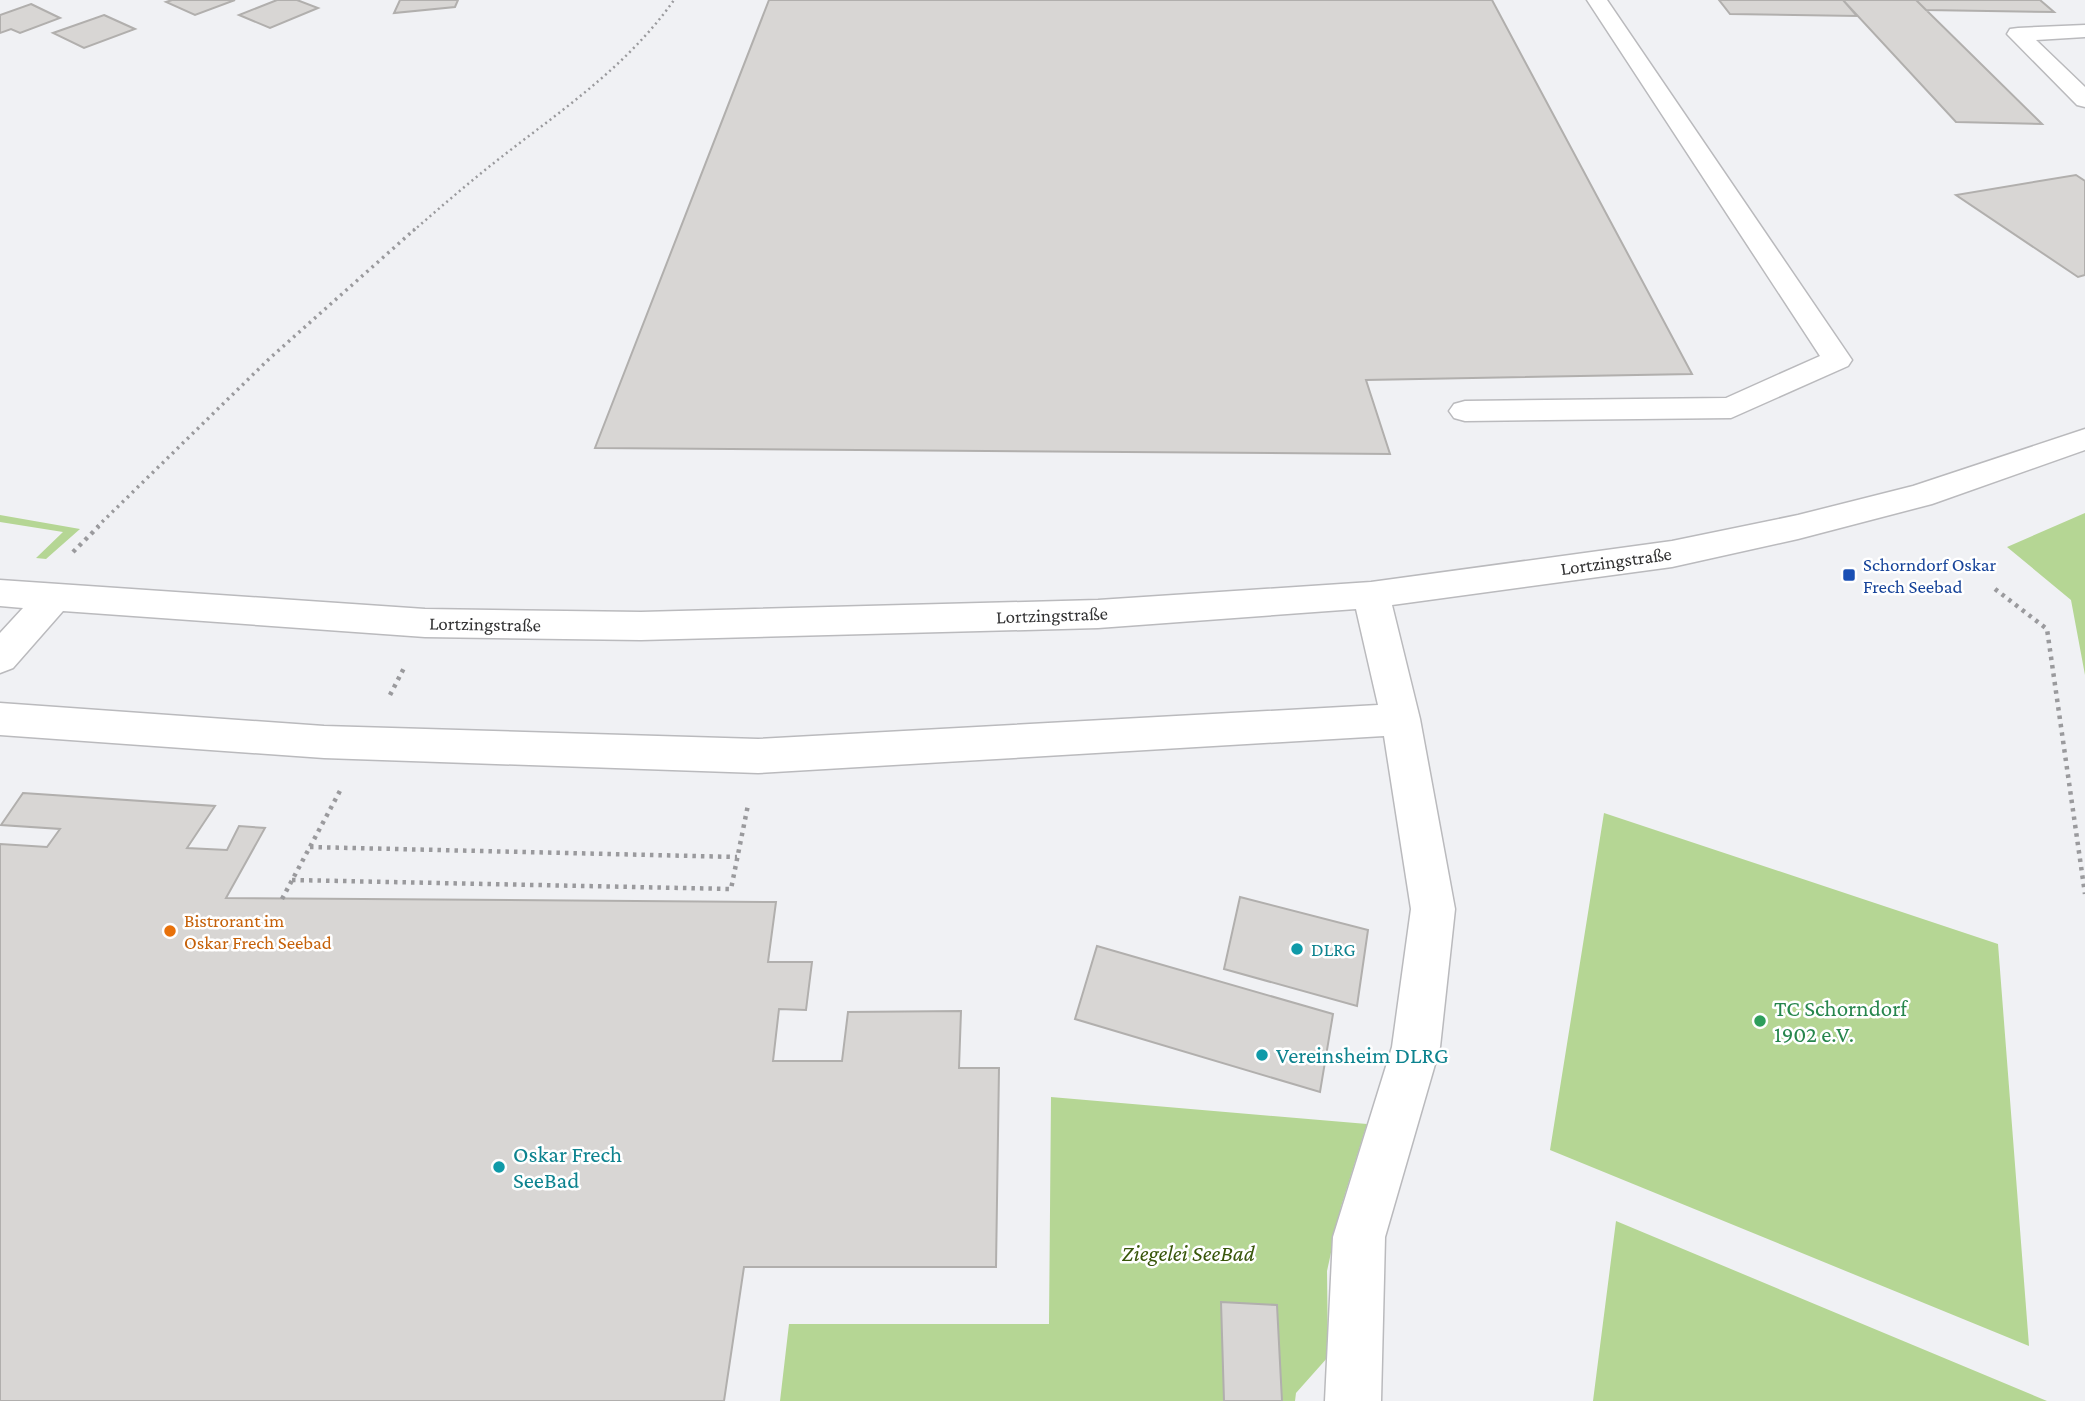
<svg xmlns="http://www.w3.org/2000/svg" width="2085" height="1401" font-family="'Crimson Pro',serif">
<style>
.green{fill:#b5d694}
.building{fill:#d8d6d4;stroke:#b1afad;stroke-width:2}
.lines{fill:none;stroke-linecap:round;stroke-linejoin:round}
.minor-casing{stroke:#bababd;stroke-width:3}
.path-far2{stroke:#9a9a9d;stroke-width:2.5;stroke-dasharray:2 3.5;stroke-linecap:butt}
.path-far1{stroke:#9a9a9d;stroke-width:3.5;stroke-dasharray:2.5 4.5;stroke-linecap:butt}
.path{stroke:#9a9a9d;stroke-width:4.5;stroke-dasharray:3.5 5;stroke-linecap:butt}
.minor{fill:#fff;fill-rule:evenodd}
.transit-dot{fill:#1a4fb4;stroke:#fff;stroke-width:2.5}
.food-dot{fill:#e8710a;stroke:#fff;stroke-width:2.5}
.culture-dot{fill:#0f9aa8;stroke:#fff;stroke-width:2.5}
.leisure-dot{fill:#2e9e5b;stroke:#fff;stroke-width:2.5}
.labels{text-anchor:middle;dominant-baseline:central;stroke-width:5;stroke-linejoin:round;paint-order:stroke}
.street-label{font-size:19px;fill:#333334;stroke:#fff}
.transit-label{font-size:19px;fill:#164399;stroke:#fff;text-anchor:start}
.food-label{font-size:19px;fill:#c56008;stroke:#fff;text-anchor:start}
.culture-label{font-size:19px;fill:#0d838f;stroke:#fff;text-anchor:start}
.near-leisure-label{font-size:23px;fill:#27864d;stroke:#fff;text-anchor:start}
.near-culture-label{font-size:23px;fill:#0d838f;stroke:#fff;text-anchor:start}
.near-park-label{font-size:23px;font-style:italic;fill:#38560a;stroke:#fff}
</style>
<rect width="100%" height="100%" fill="#f0f1f4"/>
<path class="green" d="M2085 513V675L2071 600 2007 547Z
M0 516V515L80 529 46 559 36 558 63 532 0 522Z
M1604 813 1998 944 2029 1346 1550 1150Z
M1051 1097 1367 1124 1341 1207 1327 1271 1328 1357 1296 1393 1295 1401H780L789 1324H1049Z
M1616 1221 2047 1401H1593Z"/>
<path class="building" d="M172 0H235L195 15 166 2Z
M277 0H297L318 8 270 28 239 15Z
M400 0H458L455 7 394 13Z
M769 0H1492L1692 374 1366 380 1390 454 595 448Z
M1719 0H1843L1857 16 1730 14Z
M1843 0H1916L2042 124 1956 122Z
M1916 0H2040L2054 12 1926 10Z
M31 4 60 18 20 33 11 29 0 33V15Z
M104 15 135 29 84 48 53 33Z
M2076 175 2085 181V275L2078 277 1956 195Z
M23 793 215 806 187 848 227 850 239 826 265 828 226 898 776 902 768 962H812L806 1010 779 1009 773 1061H842L848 1012 961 1011 959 1068H999L996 1267H744L724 1401H0V844L47 847 60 829 1 825Z
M1240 897 1368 930 1357 1006 1224 969Z
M1097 946 1333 1014 1320 1092 1075 1019Z
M1221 1302 1277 1305 1282 1401H1224Z"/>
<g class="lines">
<defs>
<path id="minor" d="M1587 0H1607L1852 360 1848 366 1731 418 1465 421 1454 418 1449 411 1454 404 1465 401 1726 398 1820 356Z
M2085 25V37L2036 40 2085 87V107L2077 105 2007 34 2010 29 2018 28Z
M2085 429V450L1932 504 1798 539 1672 567 1392 605 1420 719 1455 909 1440 1047 1385 1237 1381 1401H1325L1333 1237 1392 1047 1411 909 1384 736 758 773 324 758 0 735V703L324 726 758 739 1378 705 1356 609 1098 628 641 640 425 637 63 611 13 668 0 673V633L23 608 0 606V580L425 609 641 612 1098 600 1371 582 1672 541 1798 515 1913 486Z"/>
</defs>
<use href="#minor" class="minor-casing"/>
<path class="path-far2" d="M413 231C443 205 473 179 504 155 566 107 628 65 674 0"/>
<path class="path-far1" d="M97 527 270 358 415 229"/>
<path class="path" d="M73 552 99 526
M1995 589 2047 629 2085 894
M390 695 404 668
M310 847 737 857
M292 880 731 889 748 805
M282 899 341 789"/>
<use href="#minor" class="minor"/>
</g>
<rect class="transit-dot" x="1842" y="568" width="14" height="14" rx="3.5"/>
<circle class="food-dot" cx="170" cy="931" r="7"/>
<g class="culture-dot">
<circle cx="1297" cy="949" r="7"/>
<circle cx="1262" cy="1055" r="7"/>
<circle cx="499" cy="1167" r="7"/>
</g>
<circle class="leisure-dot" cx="1760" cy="1021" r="7"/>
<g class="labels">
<g class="street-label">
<text transform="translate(1616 561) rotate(-8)">Lortzingstraße</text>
<text transform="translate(1052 615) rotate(-2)">Lortzingstraße</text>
<text transform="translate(485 624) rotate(1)">Lortzingstraße</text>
</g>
<g class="transit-label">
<text x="1863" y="564">Schorndorf Oskar<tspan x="1863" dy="22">Frech Seebad</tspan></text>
</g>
<g class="food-label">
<text x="184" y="920">Bistrorant im<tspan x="184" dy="22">Oskar Frech Seebad</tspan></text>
</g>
<g class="culture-label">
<text x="1311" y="949">DLRG</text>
</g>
<g class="near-leisure-label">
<text x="1774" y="1008">TC Schorndorf<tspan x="1774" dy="26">1902 e.V.</tspan></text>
</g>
<g class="near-culture-label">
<text x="1276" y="1055">Vereinsheim DLRG</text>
<text x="513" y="1154">Oskar Frech<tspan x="513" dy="26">SeeBad</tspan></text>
</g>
<g class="near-park-label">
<text x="1188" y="1253">Ziegelei SeeBad</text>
</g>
</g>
</svg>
